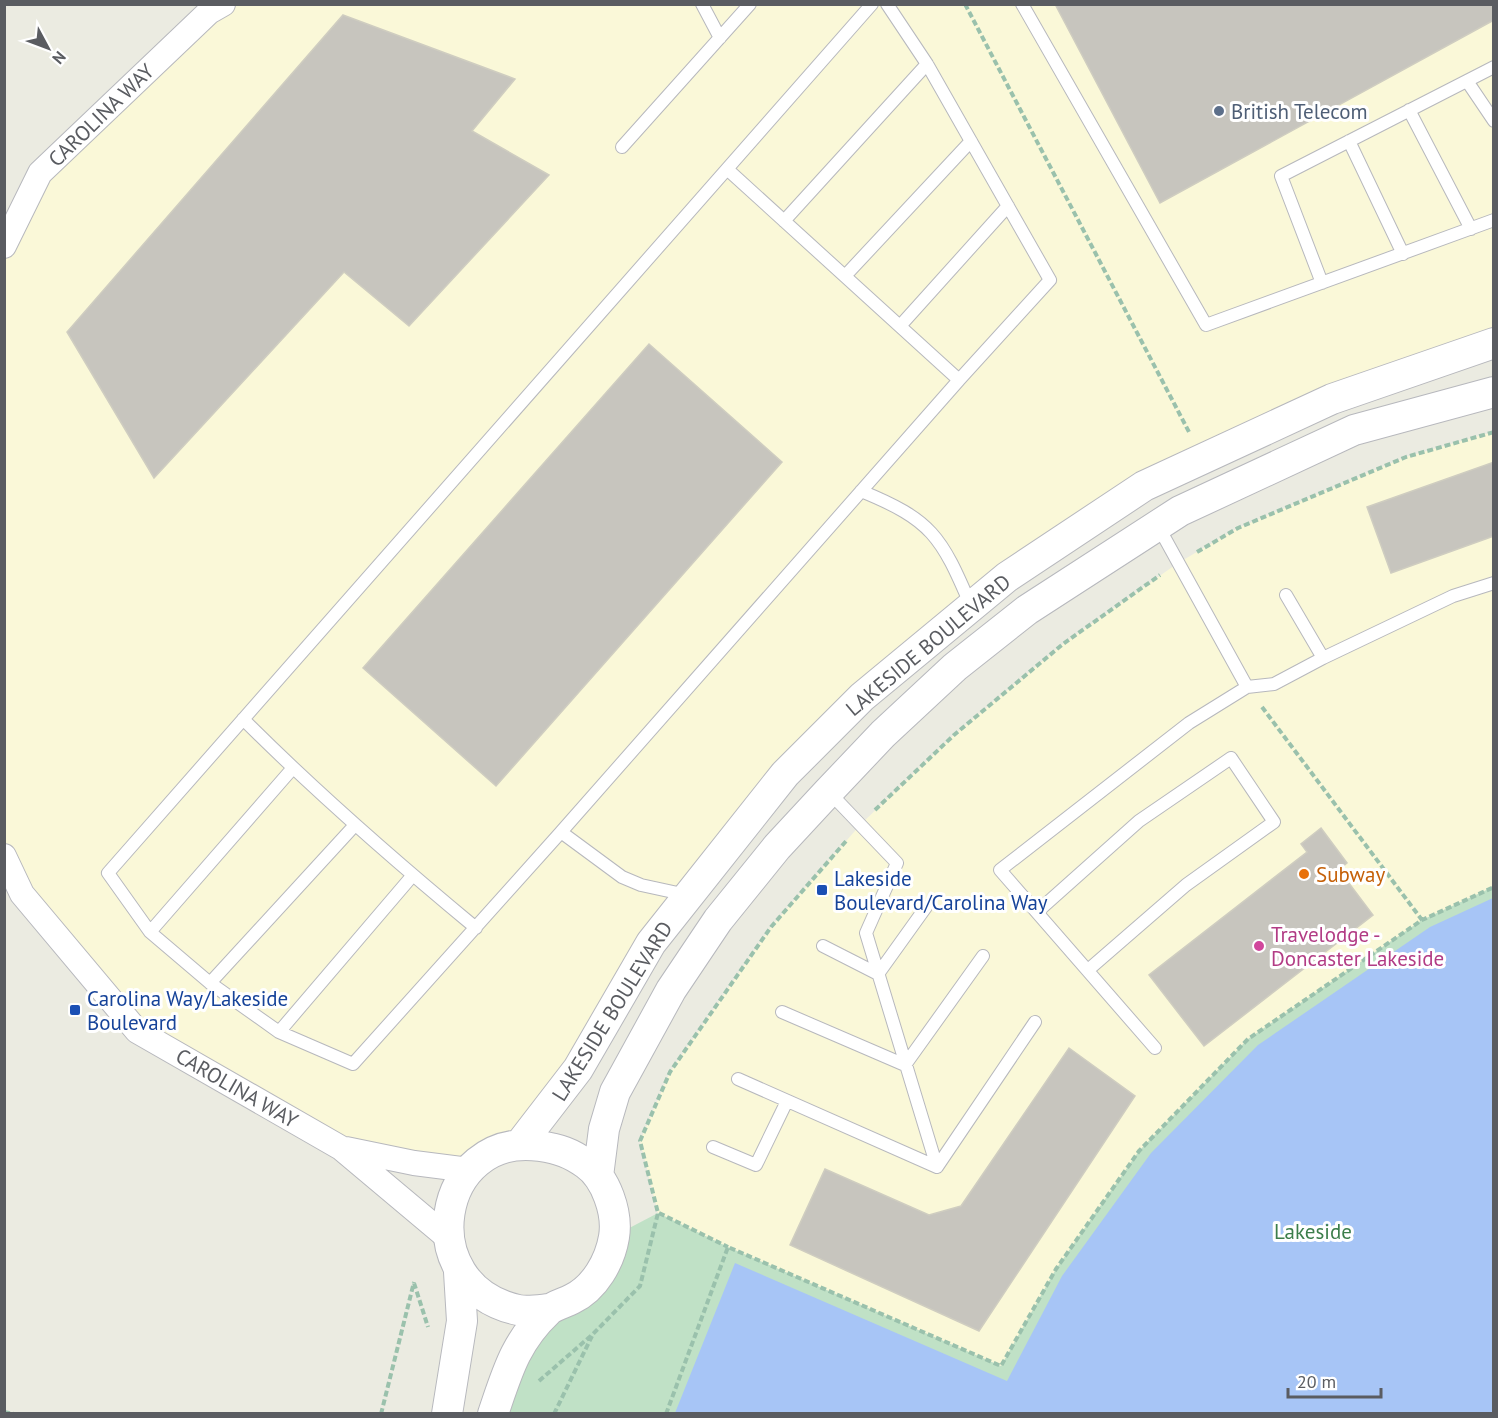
<svg xmlns="http://www.w3.org/2000/svg" width="1498" height="1418" font-family="'PT Sans',sans-serif">
<style>
.commercial{fill:#faf8d8}
.green{fill:#c0e1c6}
.water{fill:#a7c5f6}
.building{fill:#c7c5be;stroke:#cfcdc0;stroke-width:1.5}
.lines{fill:none;stroke-linecap:round;stroke-linejoin:round}
.service-casing{stroke:#b7b8bd;stroke-width:14}
.minor-casing{stroke:#b7b8bd;stroke-width:26}
.tertiary-casing{stroke:#b7b8bd;stroke-width:32}
.path{stroke:#9ac1ac;stroke-width:4;stroke-dasharray:6 3;stroke-linecap:butt}
.service{stroke:#fff;stroke-width:12}
.minor{stroke:#fff;stroke-width:24}
.tertiary{stroke:#fff;stroke-width:30}
.service-dot{fill:#5c6f8a;stroke:#fff;stroke-width:2}
.food-dot{fill:#e8710a;stroke:#fff;stroke-width:2}
.transit-dot{fill:#1a4fb4;stroke:#fff;stroke-width:2}
.hotel-dot{fill:#d1479c;stroke:#fff;stroke-width:2}
.labels{text-anchor:middle;dominant-baseline:central;stroke-width:6;stroke-linejoin:round;paint-order:stroke}
.service-label{font-size:21px;fill:#4e5e75;stroke:#fff;text-anchor:start}
.street-label{font-size:21px;fill:#5a5c61;stroke:#fff}
.food-label{font-size:21px;fill:#c56008;stroke:#fff;text-anchor:start}
.transit-label{font-size:21px;fill:#164399;stroke:#fff;text-anchor:start}
.hotel-label{font-size:21px;fill:#b23c85;stroke:#fff;text-anchor:start}
.park-label{font-size:21px;fill:#3c7e4b;stroke:#fff}
</style>
<rect width="100%" height="100%" fill="#ebebe1"/>
<path class="commercial" d="M222 5H1493V343L1144 486 785 774 555 1101 469 1170 341 1148 137 1031 4 856V246L40 173Z
M1493 432V887L1422 920 1248 1039 1139 1151 1056 1269 1001 1366 728 1247 658 1213 640 1141 670 1072 771 927 861 824 954 735 1063 644 1178 563 1238 528 1406 457Z"/>
<path class="green" d="M1493 887V1413L493 1414 514 1351 614 1236 658 1213 728 1247 1001 1366 1056 1269 1139 1151 1248 1039 1422 920Z"/>
<path class="water" d="M1493 898V1413H675L735 1263 1007 1381 1062 1276 1151 1153 1258 1045 1430 927Z"/>
<path class="building" d="M1055 4H1494V20L1160 203Z
M343 15 515 79 472 131 549 175 409 326 344 272 154 478 67 332Z
M649 344 782 462 496 786 363 668Z
M1494 462V536L1391 573 1367 507Z
M1321 828 1347 863 1339 870 1373 915 1204 1046 1149 975 1307 852 1301 844Z
M1069 1048 1135 1096 979 1331 790 1245 825 1169 929 1215 961 1206Z"/>
<g class="lines">
<defs>
<path id="service" d="M702 4 720 38
M1022 4 1206 325 1494 220
M1467 81 1494 121
M1409 110 1471 229
M1349 141 1403 254
M622 147 750 4
M727 169 959 380 1050 280 927 64 887 4
M784 221 927 64
M845 276 971 141
M1322 283 1281 176 1494 67
M900 326 1008 206
M861 491C932 520 941 536 971 606
M1158 526 1247 687
M1286 595 1323 658 1453 596 1494 583
M243 719C317 793 395 861 476 928
M829 792 897 863 866 933 937 1167
M561 832 959 380
M687 895 641 885 622 877 561 832 353 1064 279 1032 210 983 150 932 108 873 872 4
M1037 912 1139 821 1231 758 1274 822 1186 885 1088 970
M150 932 292 769
M823 946 878 974 926 907
M210 983 355 825
M782 1012 905 1065 983 956
M279 1032 413 875
M1155 1048 1000 870 1189 723 1247 687 1274 684 1323 658
M738 1079 937 1167
M713 1147 756 1165 787 1101
M937 1167 1035 1022"/>
<path id="minor" d="M4 246 40 173 209 12 223 4
M4 856 22 894 137 1031 341 1148 447 1237
M346 1149 414 1163 469 1170"/>
<path id="tertiary" d="M521 1143 578 1069 651 943 785 774 862 697 1007 577 1144 486 1332 399 1494 343
M598 1176 604 1129 615 1092 671 990 718 920 777 847 828 792 883 734 955 667 1027 610 1180 511 1354 430 1494 392
M447 1414 462 1321 459 1272
M493 1414C507 1373 515 1342 548 1311 554 1305 565 1303 572 1299 595 1288 610 1261 614 1237 618 1213 606 1178 586 1164 571 1153 559 1149 540 1146 436 1131 410 1286 518 1310 527 1312 539 1310 549 1309"/>
</defs>
<use href="#service" class="service-casing"/>
<use href="#minor" class="minor-casing"/>
<use href="#tertiary" class="tertiary-casing"/>
<path class="path" d="M965 4 1189 432
M1197 552 1238 528 1406 457 1494 432
M1262 707 1422 920
M875 810 954 735 1063 644 1160 575
M659 1213 728 1247
M414 1283 428 1327
M539 1381 593 1334 640 1286 658 1213 640 1141 670 1072 771 927 847 840
M4 1412 14 1414
M381 1414 414 1282
M554 1414 592 1336
M666 1414 728 1247 1001 1366 1056 1269 1139 1151 1248 1039 1422 920 1494 887"/>
<use href="#service" class="service"/>
<use href="#minor" class="minor"/>
<use href="#tertiary" class="tertiary"/>
</g>
<circle class="service-dot" cx="1219" cy="111" r="6"/>
<circle class="food-dot" cx="1304" cy="874" r="6"/>
<g class="transit-dot">
<rect x="816" y="884" width="12" height="12" rx="3"/>
<rect x="69" y="1004" width="12" height="12" rx="3"/>
</g>
<circle class="hotel-dot" cx="1259" cy="946" r="6"/>
<g class="labels">
<g class="service-label">
<text x="1231" y="111">British Telecom</text>
</g>
<g class="street-label">
<text transform="translate(101 115) rotate(-44)">CAROLINA WAY</text>
<text transform="translate(928 645) rotate(-40)">LAKESIDE BOULEVARD</text>
<text transform="translate(612 1011) rotate(-58)">LAKESIDE BOULEVARD</text>
<text transform="translate(237 1088) rotate(30)">CAROLINA WAY</text>
</g>
<g class="food-label">
<text x="1316" y="874">Subway</text>
</g>
<g class="transit-label">
<text x="834" y="878">Lakeside<tspan x="834" dy="24">Boulevard/Carolina Way</tspan></text>
<text x="87" y="998">Carolina Way/Lakeside<tspan x="87" dy="24">Boulevard</tspan></text>
</g>
<g class="hotel-label">
<text x="1271" y="934">Travelodge -<tspan x="1271" dy="24">Doncaster Lakeside</tspan></text>
</g>
<g class="park-label">
<text x="1313" y="1231">Lakeside</text>
</g>
</g>
<rect width="1498" height="1418" fill="none" stroke="#5a5c61" stroke-width="12"/>
<g transform="translate(48 48) rotate(131)" stroke="#ffffff" stroke-width="4.5" paint-order="stroke">
<path d="M0-4.5L10 22L0 15L-10 22Z" fill="#5a5c61"/>
<text y="-9" font-size="16" font-weight="bold" text-anchor="middle" fill="#5a5c61">N</text>
</g>
<path d="M1288 1388v9h93v-9" fill="none" stroke="#5a5c61" stroke-width="3"/>
<text x="1297" y="1388" font-size="18" fill="#5a5c61" stroke="#ffffff" stroke-width="4.5" paint-order="stroke">20 m</text>
</svg>
